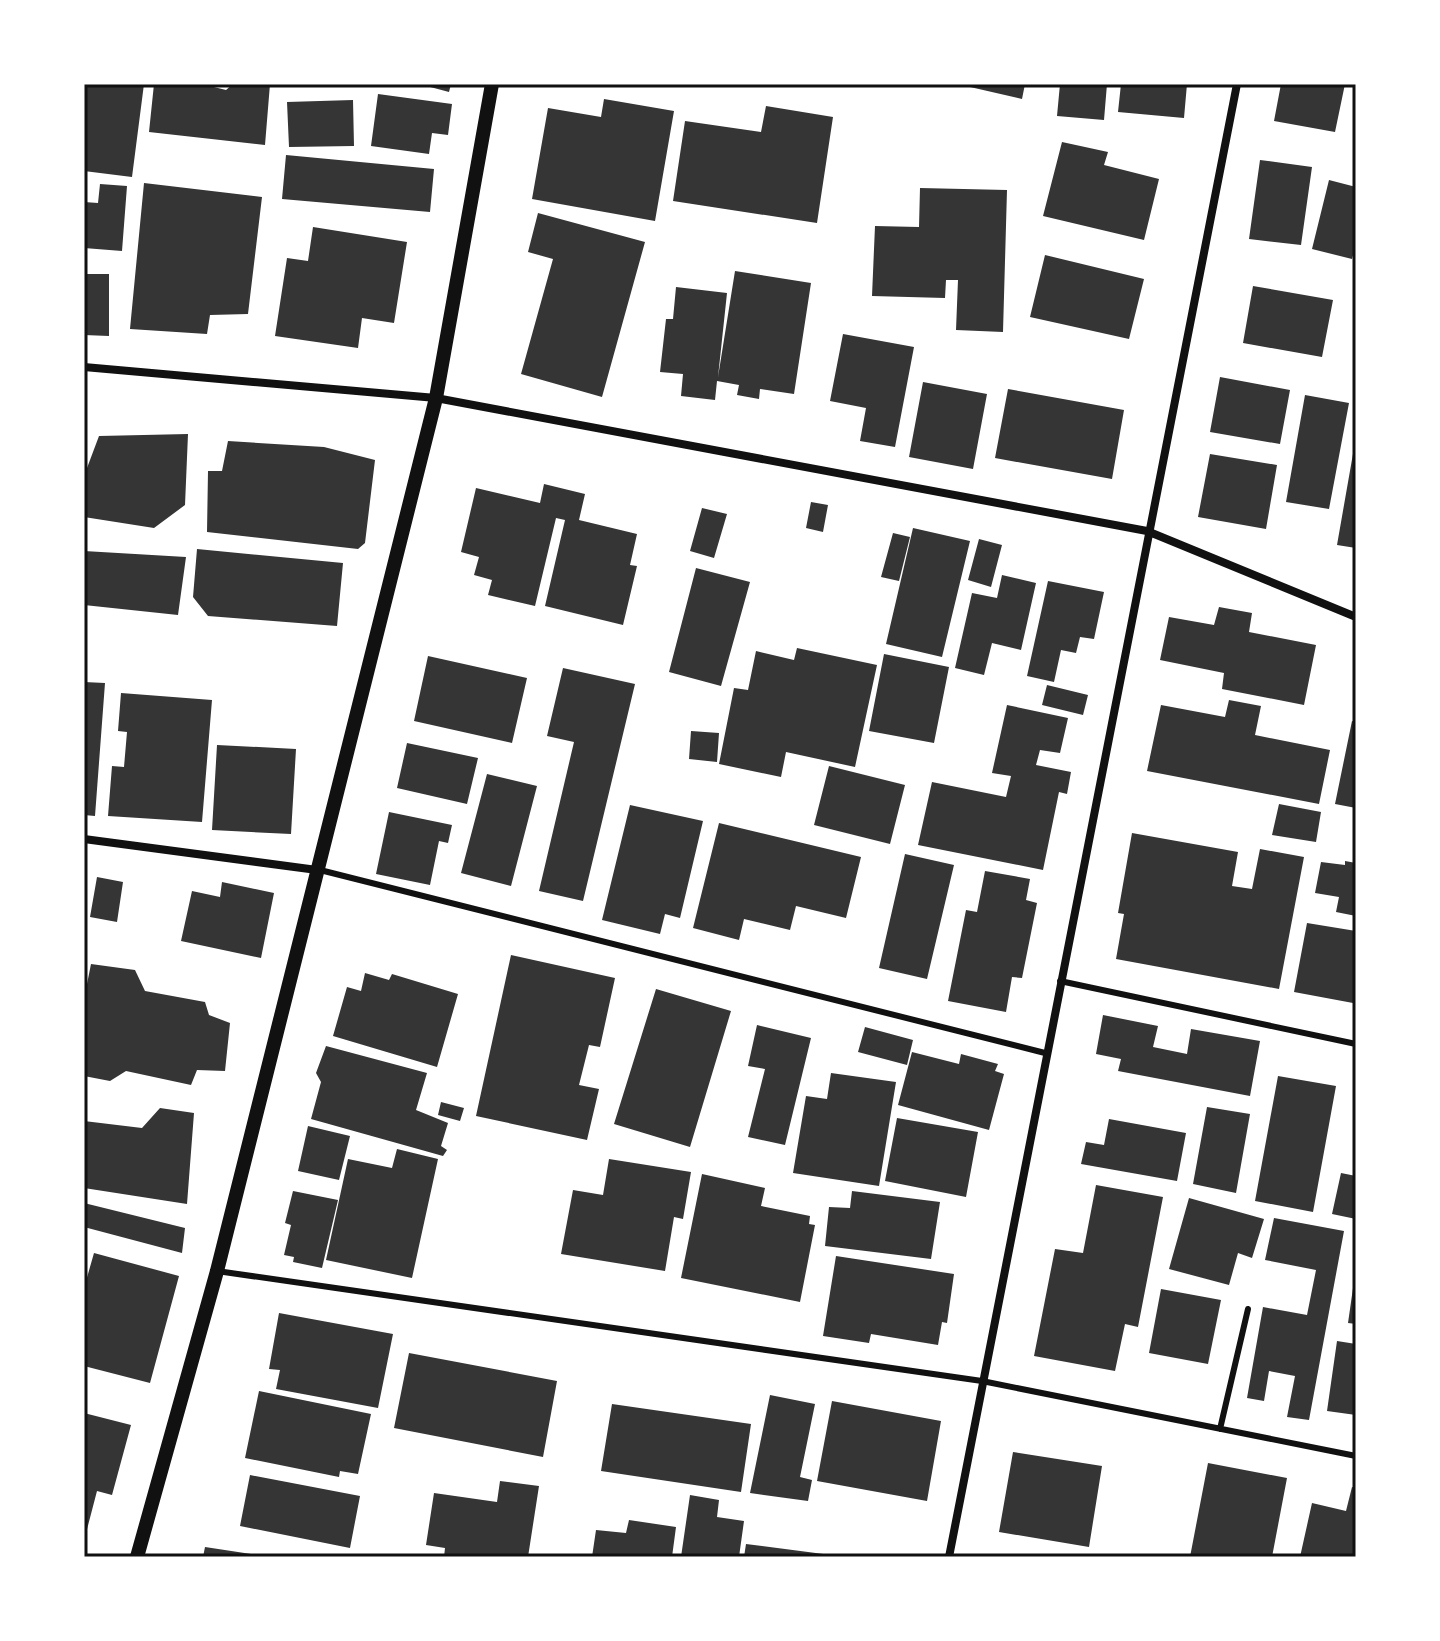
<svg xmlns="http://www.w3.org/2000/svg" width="1440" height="1641" font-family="Inter,sans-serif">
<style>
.building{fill:#353535}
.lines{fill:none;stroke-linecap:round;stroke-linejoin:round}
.service{stroke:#111;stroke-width:6}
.minor{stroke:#111;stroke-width:8}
.tertiary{stroke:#111;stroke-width:14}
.neatline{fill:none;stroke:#111;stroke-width:3}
</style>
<rect width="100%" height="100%" fill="#fff"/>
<path class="building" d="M84 84H144L132 177 84 171Z
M154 84H202L226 90 233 84H270L265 145 149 132Z
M419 84H451L449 92Z
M957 84H1025L1022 99Z
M1060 84H1107L1104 120 1057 116Z
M1121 84H1187L1184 118 1118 112Z
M1281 84H1345L1335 132 1274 121Z
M378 94 452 104 448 135 432 133 429 154 371 146Z
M604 99 674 111 655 221 532 199 548 108 601 117Z
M353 100 354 146 289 147 287 102Z
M766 106 833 117 817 223 673 201 685 121 761 132Z
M1062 142 1108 152 1104 165 1159 179 1144 240 1043 216Z
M286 155 434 169 430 212 282 199Z
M1260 160 1312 167 1301 245 1249 239Z
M1329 180 1356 187V244L1352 259 1312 249Z
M144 183 262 197 248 314 210 315 207 334 130 329Z
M100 184 127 186 122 251 84 248V202L98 203Z
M920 188 1007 190 1003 332 956 330 958 280H946L945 298 872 296 875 226 919 227Z
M538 213 645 242 602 397 521 374 553 259 528 252Z
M313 227 407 242 394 323 362 318 358 348 275 336 287 258 308 261Z
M1045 255 1144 279 1129 339 1030 317Z
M735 271 811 283 794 394 760 389 759 399 737 395 739 385 717 381 715 400 681 396 683 374 660 372 666 319H673L676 287 727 293 718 377Z
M84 274H109V336L84 335Z
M1253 286 1333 300 1322 357 1243 343Z
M843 334 914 347 895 447 860 441 866 408 830 401Z
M1220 377 1290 390 1280 444 1210 432Z
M923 382 987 394 973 469 909 457Z
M1008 389 1124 410 1112 479 995 458Z
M1305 395 1349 403 1329 509 1286 502Z
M188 434 185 505 154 528 84 517V476L99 436Z
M228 441 324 447 375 460 365 543 358 549 207 532 208 471H222Z
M1354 448H1356V548L1337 545Z
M1210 454 1277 465 1266 529 1198 517Z
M544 484 585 494 579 520 637 534 630 565 637 566 623 625 545 606 565 520 556 518 535 606 488 595 492 580 474 575 479 557 461 552 476 488 540 503Z
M811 502 828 505 823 532 806 528Z
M702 508 727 514 714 558 690 551Z
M913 528 970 541 942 657 886 644Z
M893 533 910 537 899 581 881 577Z
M979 539 1002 545 991 587 968 580Z
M197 549 343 563 337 626 208 616 193 597Z
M84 551 186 557 178 615 84 605Z
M696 568 750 582 721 686 669 672Z
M1002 575 1036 583 1021 650 992 643 984 675 955 668 972 593 997 598Z
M1048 581 1104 592 1094 639 1080 637 1076 653 1061 650 1054 682 1027 676Z
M1219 607 1252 613 1249 632 1316 645 1304 705 1222 689 1224 673 1160 660 1169 617 1214 625Z
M797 648 877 665 855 767 786 752 781 777 719 764 734 688 748 690 756 651 794 660Z
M884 654 949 667 934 743 869 731Z
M428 656 527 678 512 743 414 721Z
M563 668 635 684 583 901 539 891 574 742 547 736Z
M84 682 105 683 95 816 84 815Z
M1047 685 1088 695 1083 715 1042 705Z
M121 693 212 700 202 822 108 816 112 766 124 767 127 732 118 731Z
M1229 700 1261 706 1255 735 1330 750 1319 804 1147 771 1161 705 1225 717Z
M1007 705 1068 718 1060 753 1040 750 1036 765 1071 772 1067 794 1059 792 1043 870 918 845 932 782 1006 797 1011 776 992 773Z
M1352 721 1356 722V808L1335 804Z
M691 731 719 733 717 762 689 759Z
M407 743 478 758 467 804 397 788Z
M217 745 296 749 291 834 212 830Z
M829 766 905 785 890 844 814 825Z
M487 774 537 786 511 886 461 873Z
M1279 804 1321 812 1316 842 1272 835Z
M630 805 703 821 680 918 665 914 660 934 602 920Z
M389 812 452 825 448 843 439 841 430 885 376 874Z
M719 823 861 857 846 918 796 906 790 930 744 919 739 940 693 928Z
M1132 833 1238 852 1232 886 1252 889 1260 849 1304 857 1279 989 1116 959 1124 914 1118 913Z
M905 854 954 865 927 979 879 968Z
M1345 861 1356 863V916L1336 912 1339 897 1315 893 1321 862 1345 865Z
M985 871 1030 879 1026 900 1037 903 1022 978 1012 977 1006 1012 948 1001 966 910 977 912Z
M97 877 123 882 117 922 90 917Z
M222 882 274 893 261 958 181 941 192 891 220 897Z
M1307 923 1356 931 1353 1003 1294 992Z
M511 955 615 978 600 1047 589 1045 579 1085 599 1089 587 1140 476 1116Z
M91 964 135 970 145 991 205 1002 209 1015 230 1023 225 1071 197 1070 191 1085 126 1071 110 1081 84 1076V999Z
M365 973 389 980 392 974 458 994 437 1067 333 1036 347 987 361 991Z
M656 989 731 1011 690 1147 614 1124Z
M1103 1015 1158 1026 1153 1047 1187 1054 1191 1029 1260 1041 1250 1096 1118 1071 1121 1059 1096 1054Z
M757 1025 811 1038 785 1145 748 1137 765 1069 748 1066Z
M865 1027 913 1040 907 1065 858 1052Z
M326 1046 427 1073 416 1110 448 1123 441 1146 447 1150 443 1156 311 1119 321 1082 316 1073Z
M912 1052 959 1064 961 1054 998 1064 995 1071 1004 1074 989 1130 898 1105Z
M831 1073 896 1082 879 1186 793 1173 806 1096 827 1099Z
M1278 1076 1336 1086 1313 1212 1255 1201Z
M441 1102 464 1108 460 1121 438 1115Z
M1207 1107 1250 1114 1236 1193 1193 1184Z
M160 1108 194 1113 187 1204 84 1188V1121L142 1128Z
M897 1118 978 1132 966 1197 885 1181Z
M1109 1119 1186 1133 1177 1181 1081 1164 1086 1142 1104 1145Z
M308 1126 350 1136 339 1180 298 1171Z
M397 1149 438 1159 412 1278 326 1260 348 1159 392 1168Z
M609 1159 691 1172 683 1219 674 1217 665 1271 561 1254 573 1190 603 1195Z
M1341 1173 1356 1176V1219L1332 1214Z
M702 1174 765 1188 761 1206 810 1216 809 1224 815 1225 800 1302 681 1278Z
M1096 1185 1163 1197 1138 1327 1125 1324 1115 1371 1034 1356 1055 1249 1083 1253Z
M293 1191 338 1200 322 1268 293 1262 294 1257 284 1255 291 1225 285 1223Z
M852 1191 940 1202 931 1259 825 1246 829 1207 850 1208Z
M1189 1198 1264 1219 1252 1258 1238 1253 1229 1285 1169 1269Z
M84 1203 185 1228 182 1253 84 1227Z
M1274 1218 1344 1231 1309 1420 1287 1417 1295 1376 1269 1371 1264 1401 1247 1398 1263 1307 1307 1315 1316 1270 1265 1260Z
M94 1253 179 1276 150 1383 84 1366V1288Z
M836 1256 954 1274 947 1323 942 1322 938 1345 871 1334 869 1343 823 1336Z
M1354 1281 1356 1282V1324L1348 1323Z
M1161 1289 1221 1300 1208 1364 1149 1353Z
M279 1313 393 1334 378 1408 276 1389 280 1370 269 1369Z
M1337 1341 1356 1344V1415L1327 1411Z
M409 1353 557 1381 543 1457 394 1428Z
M259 1391 371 1414 358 1474 340 1471 339 1477 245 1458Z
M770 1395 815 1404 800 1477 812 1480 808 1501 750 1493Z
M832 1401 941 1421 927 1501 817 1481Z
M612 1404 751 1424 741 1492 601 1471Z
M84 1413 131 1425 112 1495 97 1491 85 1537Z
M1013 1452 1102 1466 1089 1547 999 1532Z
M1208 1463 1287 1478 1272 1557H1190Z
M250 1475 360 1496 350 1548 240 1526Z
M500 1481 539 1486 528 1557H444L445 1548 426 1545 434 1493 497 1502Z
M1352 1487 1356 1488V1557H1300L1312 1503 1346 1511Z
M690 1495 719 1500 717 1517 744 1521 739 1557H681Z
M629 1520 676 1527 672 1557H592L596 1530 626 1533Z
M746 1544 831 1555V1557H744Z
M205 1547 257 1555V1557H203Z"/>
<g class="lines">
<path class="service" d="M320 870 1045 1053
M1060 981 1356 1044
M217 1271 982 1381 1356 1456
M1220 1429 1248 1309"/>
<path class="minor" d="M84 367 436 398 1147 531 1356 617
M84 839 317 870
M949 1557 1237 84"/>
<path class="tertiary" d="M137 1557 217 1271 436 398 492 84"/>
</g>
<rect width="1440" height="1641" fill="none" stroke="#ffffff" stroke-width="172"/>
<rect x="86" y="86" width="1268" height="1469" class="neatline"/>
</svg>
